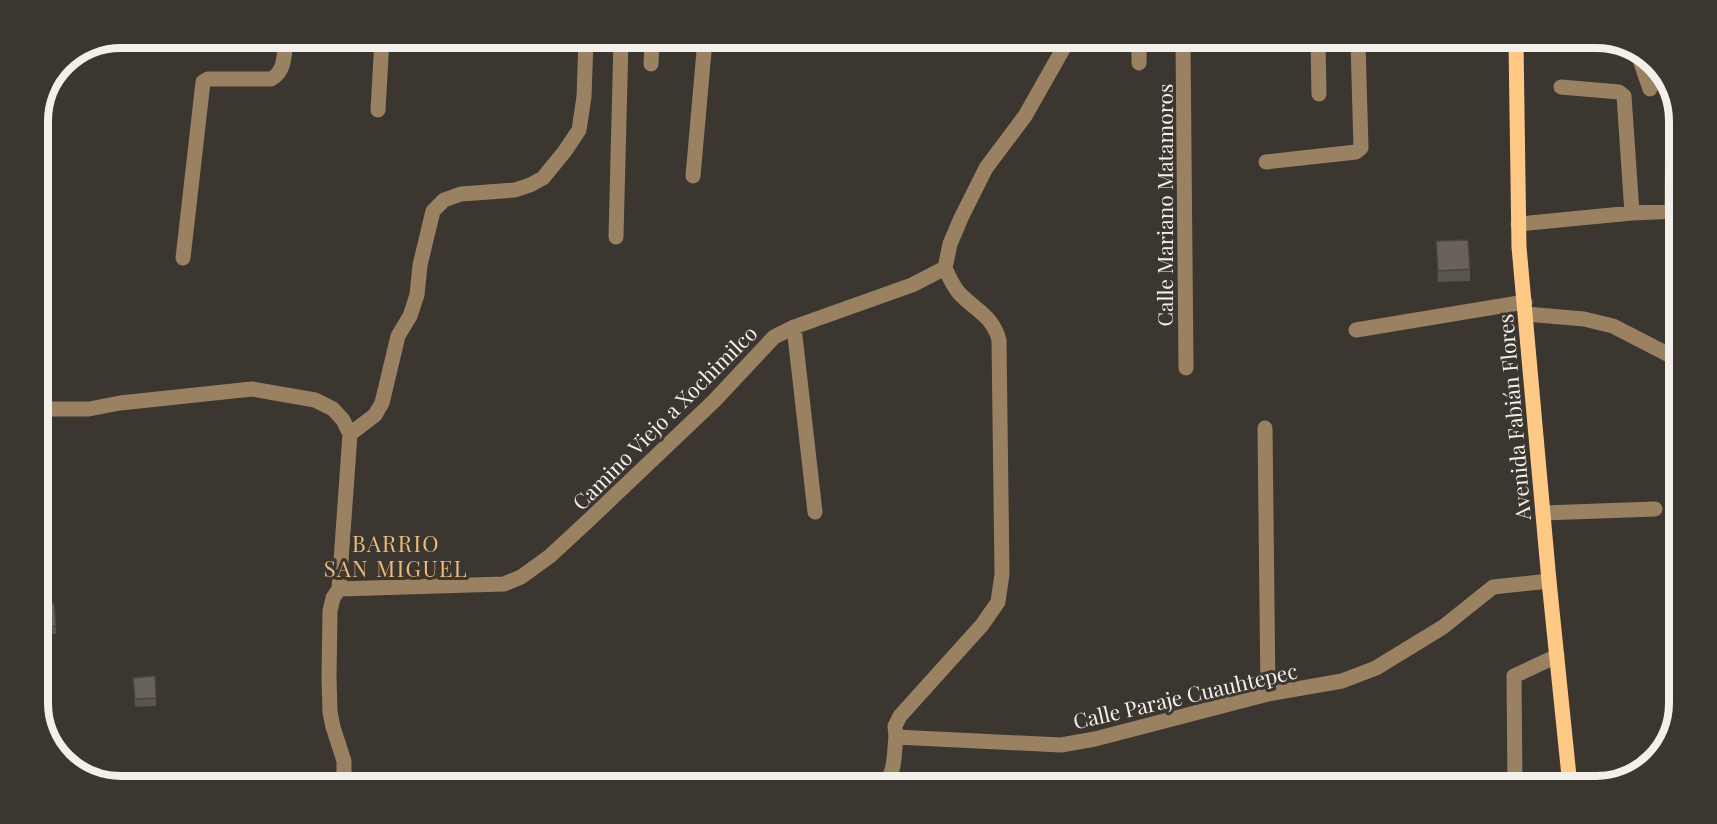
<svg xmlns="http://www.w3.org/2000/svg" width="1717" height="824" font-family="'Playfair Display',serif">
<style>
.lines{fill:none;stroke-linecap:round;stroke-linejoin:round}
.minor{stroke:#9a8161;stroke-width:15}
.major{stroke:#fec985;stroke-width:15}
.wall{fill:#59544d}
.building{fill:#68625a;stroke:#49453f;stroke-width:1.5}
.labels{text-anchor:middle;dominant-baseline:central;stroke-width:6;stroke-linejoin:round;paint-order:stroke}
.street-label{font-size:21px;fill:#f3efeb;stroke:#3c3630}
.neighbourhood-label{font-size:22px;letter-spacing:1.5px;fill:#ecba79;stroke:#3c3630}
.rim{fill:none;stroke:#f3efeb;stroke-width:8}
</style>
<rect width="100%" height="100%" fill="#3c3630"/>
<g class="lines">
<path class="minor" d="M1139 42V63
M1183 42 1186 368
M1318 43 1319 94
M1637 51 1650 89
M651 64 652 40
M1561 87 1619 92 1624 96 1632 213
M378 110 382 39
M1266 162 1356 152 1361 148 1358 43
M693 176 705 40
M1672 211 1673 97
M1518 224 1632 213 1678 211
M616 237 621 40
M183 258 203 82 208 79H271C286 71 284 53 286 38
M945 268C949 277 953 286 959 293 975 310 993 316 999 340L1002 574 998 602 982 625 900 716 895 726 896 737 1061 745 1095 739 1268 694 1342 681 1376 668 1443 627 1493 587 1549 581
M1526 314 1584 319 1613 326 1677 359
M794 327 815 512
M1356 330 1525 302
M38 409H89L120 403 252 389 315 400 333 409 343 420 350 434 339 589 333 598 330 611 329 678 330 712 333 727 344 761V781
M1265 428 1268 694
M350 434 375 415 382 403 398 336 410 316 417 295 420 265 433 211 444 200 461 194 515 190 530 185 543 178 565 151 579 130 584 97 586 39
M1543 513 1655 509
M339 589 504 584 521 577 550 556 590 519 714 401 774 337 794 327 912 285 945 268 950 244 961 218 986 168 1025 116 1067 42
M883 783C896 776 894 750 896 737
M1515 786 1514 676 1557 656"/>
<path class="major" d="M1516 43 1519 247 1549 581 1570 786"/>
</g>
<path class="wall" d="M1095 42H1123L1122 49 1095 45Z
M1436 241 1470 269V281L1438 282Z
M38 604 56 626V634L40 635Z
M133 678 156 698V706L135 707Z"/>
<path class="building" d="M1468 240 1470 269 1438 271 1436 241Z
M54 603 56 626 40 627 38 604Z
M155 676 156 698 135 699 133 678Z"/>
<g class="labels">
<g class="street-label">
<text transform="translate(1164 205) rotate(-90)">Calle Mariano Matamoros</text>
<text transform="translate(664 417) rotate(-45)">Camino Viejo a Xochimilco</text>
<text transform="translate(1513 417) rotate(-95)">Avenida Fabián Flores</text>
<text transform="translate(1185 695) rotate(-13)">Calle Paraje Cuauhtepec</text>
</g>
<g class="neighbourhood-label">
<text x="396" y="543">BARRIO<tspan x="396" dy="25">SAN MIGUEL</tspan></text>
</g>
</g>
<path d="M0 0H1717V824H0ZM121 48H1596A73 73 0 0 1 1669 121V703A73 73 0 0 1 1596 776H121A73 73 0 0 1 48 703V121A73 73 0 0 1 121 48Z" fill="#3c3630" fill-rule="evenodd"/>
<path class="rim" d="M121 48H1596A73 73 0 0 1 1669 121V703A73 73 0 0 1 1596 776H121A73 73 0 0 1 48 703V121A73 73 0 0 1 121 48Z"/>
</svg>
